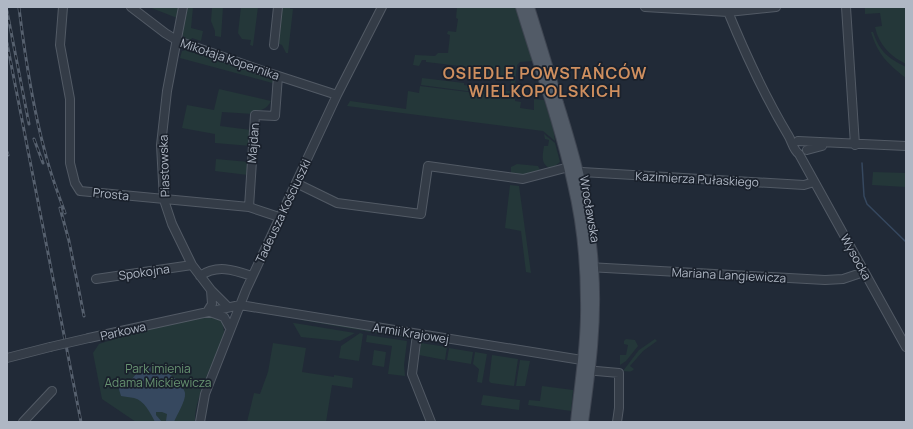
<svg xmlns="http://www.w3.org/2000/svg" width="913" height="429" font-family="Manrope,sans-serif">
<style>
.green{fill:#243739}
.water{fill:#36485f}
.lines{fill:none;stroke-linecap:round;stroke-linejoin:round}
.stream{stroke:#36485f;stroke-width:1.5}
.minor-casing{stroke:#525a65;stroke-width:10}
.major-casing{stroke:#3e4551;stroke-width:12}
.minor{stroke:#343c47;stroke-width:8}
.major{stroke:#525b67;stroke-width:10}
.rail-casing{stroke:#56606e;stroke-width:3}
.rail{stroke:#1a212c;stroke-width:1.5;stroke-dasharray:4.5;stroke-linecap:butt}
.minor-bridge-casing{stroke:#525a65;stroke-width:10;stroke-linecap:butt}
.minor-bridge{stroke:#343c47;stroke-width:8}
.labels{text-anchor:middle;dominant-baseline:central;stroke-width:3.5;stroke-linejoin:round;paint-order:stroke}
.street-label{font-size:12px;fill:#afb7c4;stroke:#1a212c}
.park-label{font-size:12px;fill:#679371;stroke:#1a212c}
.district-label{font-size:16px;font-weight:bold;letter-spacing:1px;fill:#cf8f5f;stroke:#1a212c}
</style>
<rect width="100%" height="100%" fill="#212a37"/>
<path class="green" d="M149 7H179L177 18Z
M186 7H193L191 28 203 31 201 41 192 38 190 41 183 36 182 33Z
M212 7H223L221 37 215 36V31L211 21Z
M241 7H258L253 46 250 45 251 40 242 39 238 33Z
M280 7H290V9H293L288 53H286L282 45 277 43Z
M457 7H516L534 61 520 62 517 65 515 84 512 97 421 85 422 78 464 83V85L510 91 511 78 468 73 469 67 426 62V60H422L419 66 413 65 415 55 435 56 438 53H448L450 35 447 34 448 31 456 32 458 19 456 18Z
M865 7H906V64C890 56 879 45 875 27L882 26 880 13 865 14Z
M871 32H873C880 52 888 58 906 67V78C888 64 878 55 871 32Z
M186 50 275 79 276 84 180 58 182 51Z
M420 86 515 98V101L521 102 520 108 534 110V99L544 100 553 127 555 141 543 131 347 106 350 101 406 109 408 91 419 93Z
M219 89 271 101C267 109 262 110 254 112L253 114 222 112 220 126 251 130V146L215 143V134L182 128 187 105 214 110Z
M544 134 555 143 560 162 555 166 549 168C540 163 543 154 544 146H548L549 140 545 139Z
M216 159 249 162 248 175 215 171Z
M517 164 538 166 540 170 523 175 511 173V167Z
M873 172 906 173V187L872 185Z
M510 185 519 186 531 273 526 272 521 231 505 228Z
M214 312 222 318 224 332 222 341C213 363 194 399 195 422H136L102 399 93 353 99 344 151 327Z
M302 318 414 336 412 380H410L408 365 411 346V339L301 320Z
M293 323H294L355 333 340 341 301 337Z
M360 333 363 334 359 361 339 358 341 346Z
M367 335 407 341 404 365 405 376 388 374 392 346 366 342Z
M626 339 635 340 638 346 626 361 620 365V355H626L628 345 624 344V341Z
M655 339 657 341 643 351 630 366 634 369C631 373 627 371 623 371L639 350Z
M273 343 306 348 302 372 334 377V375L353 378 352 388 332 385 326 422H247L254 393 260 394 268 372Z
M421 343 447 347 445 360 419 355Z
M449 348 473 352 471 364 447 360Z
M374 350 386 352 384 367 372 365Z
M475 352 487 354 482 383 477 382 479 369 473 364Z
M492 355 518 359 514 386 491 383 489 381Z
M520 360 530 361 525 386H516Z
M542 386 573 390 571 411 528 405 529 400 540 401Z
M483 395 520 400 519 410 481 405Z"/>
<path class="water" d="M142 367C147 367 153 366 158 367 165 369 184 384 185 393 186 401 177 414 174 422H165L166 421 167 414 162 412H156V415L162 422H155C151 414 144 400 134 398 130 397 125 397 121 396L118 386 123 382 131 380Z"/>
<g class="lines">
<path class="stream" d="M862 163 864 196 867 204 906 242"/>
<defs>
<path id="minor" d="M63 7 60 45 70 99V163L75 183 80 191 249 207 279 217
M131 7 165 33 178 41 263 71 337 95
M183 7 167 91 161 145 164 200 172 224 192 265 211 290 228 307
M645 7 728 12 776 7
M726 7C744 51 764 95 788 135 792 141 793 150 799 154L906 347
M846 7 855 145
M274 45 278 7
M798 141 906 146
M807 150 822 146
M296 183 337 203 421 214 428 166 523 179 569 167 578 172H582L804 185 814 182
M249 207 255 115 275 116 278 76
M588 267 825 280 843 279 864 272
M200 276C217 264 234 270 252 276
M96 279 192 265
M207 312 212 304 211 290
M210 312 224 317 230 328
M417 334 412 374 431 422
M89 338 240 305 588 361
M7 358 50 347
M585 370 619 373V408L617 422
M23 422 52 391
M200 422 205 394 246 290 337 95 382 7"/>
<path id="major" d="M521 7C539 66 560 124 573 184 582 222 586 262 586 301 587 342 580 382 576 422
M529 7C539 39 549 71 558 103 575 157 590 211 593 268 597 320 590 371 583 422"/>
</defs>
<use href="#minor" class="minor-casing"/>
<use href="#major" class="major-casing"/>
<use href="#minor" class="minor"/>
<use href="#major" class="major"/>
<defs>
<path id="rail" d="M19 8C25 56 32 105 45 152 50 173 58 193 65 213
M7 11 29 124
M7 43 81 422
M34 139 43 163
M7 152 8 155
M60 208 69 241 84 316"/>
</defs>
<use href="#rail" class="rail-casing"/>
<use href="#rail" class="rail"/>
<defs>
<path id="minor-bridge" d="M50 347 89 338"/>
</defs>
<use href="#minor-bridge" class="minor-bridge-casing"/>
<use href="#minor-bridge" class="minor-bridge"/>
</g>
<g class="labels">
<g class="street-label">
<text transform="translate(230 59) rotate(19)">Mikołaja Kopernika</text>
<text transform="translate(253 143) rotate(-86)">Majdan</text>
<text transform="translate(164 166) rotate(-92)">Piastowska</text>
<text transform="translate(697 179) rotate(3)">Kazimierza Pułaskiego</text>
<text transform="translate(111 194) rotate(6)">Prosta</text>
<text transform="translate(590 209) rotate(80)">Wrocławska</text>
<text transform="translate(283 211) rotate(-65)">Tadeusza Kościuszki</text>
<text transform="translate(856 257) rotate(61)">Wysocka</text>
<text transform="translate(144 272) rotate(-8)">Spokojna</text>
<text transform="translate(729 275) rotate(3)">Mariana Langiewicza</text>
<text transform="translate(123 331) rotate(-13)">Parkowa</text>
<text transform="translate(411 333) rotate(9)">Armii Krajowej</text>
</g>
<g class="park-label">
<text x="158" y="368">Park imienia<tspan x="158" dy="14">Adama Mickiewicza</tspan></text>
</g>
<g class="district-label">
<text x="545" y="73">OSIEDLE POWSTAŃCÓW<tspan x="545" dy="18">WIELKOPOLSKICH</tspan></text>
</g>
</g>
<rect width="913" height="429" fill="none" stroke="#afb7c4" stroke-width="16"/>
</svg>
